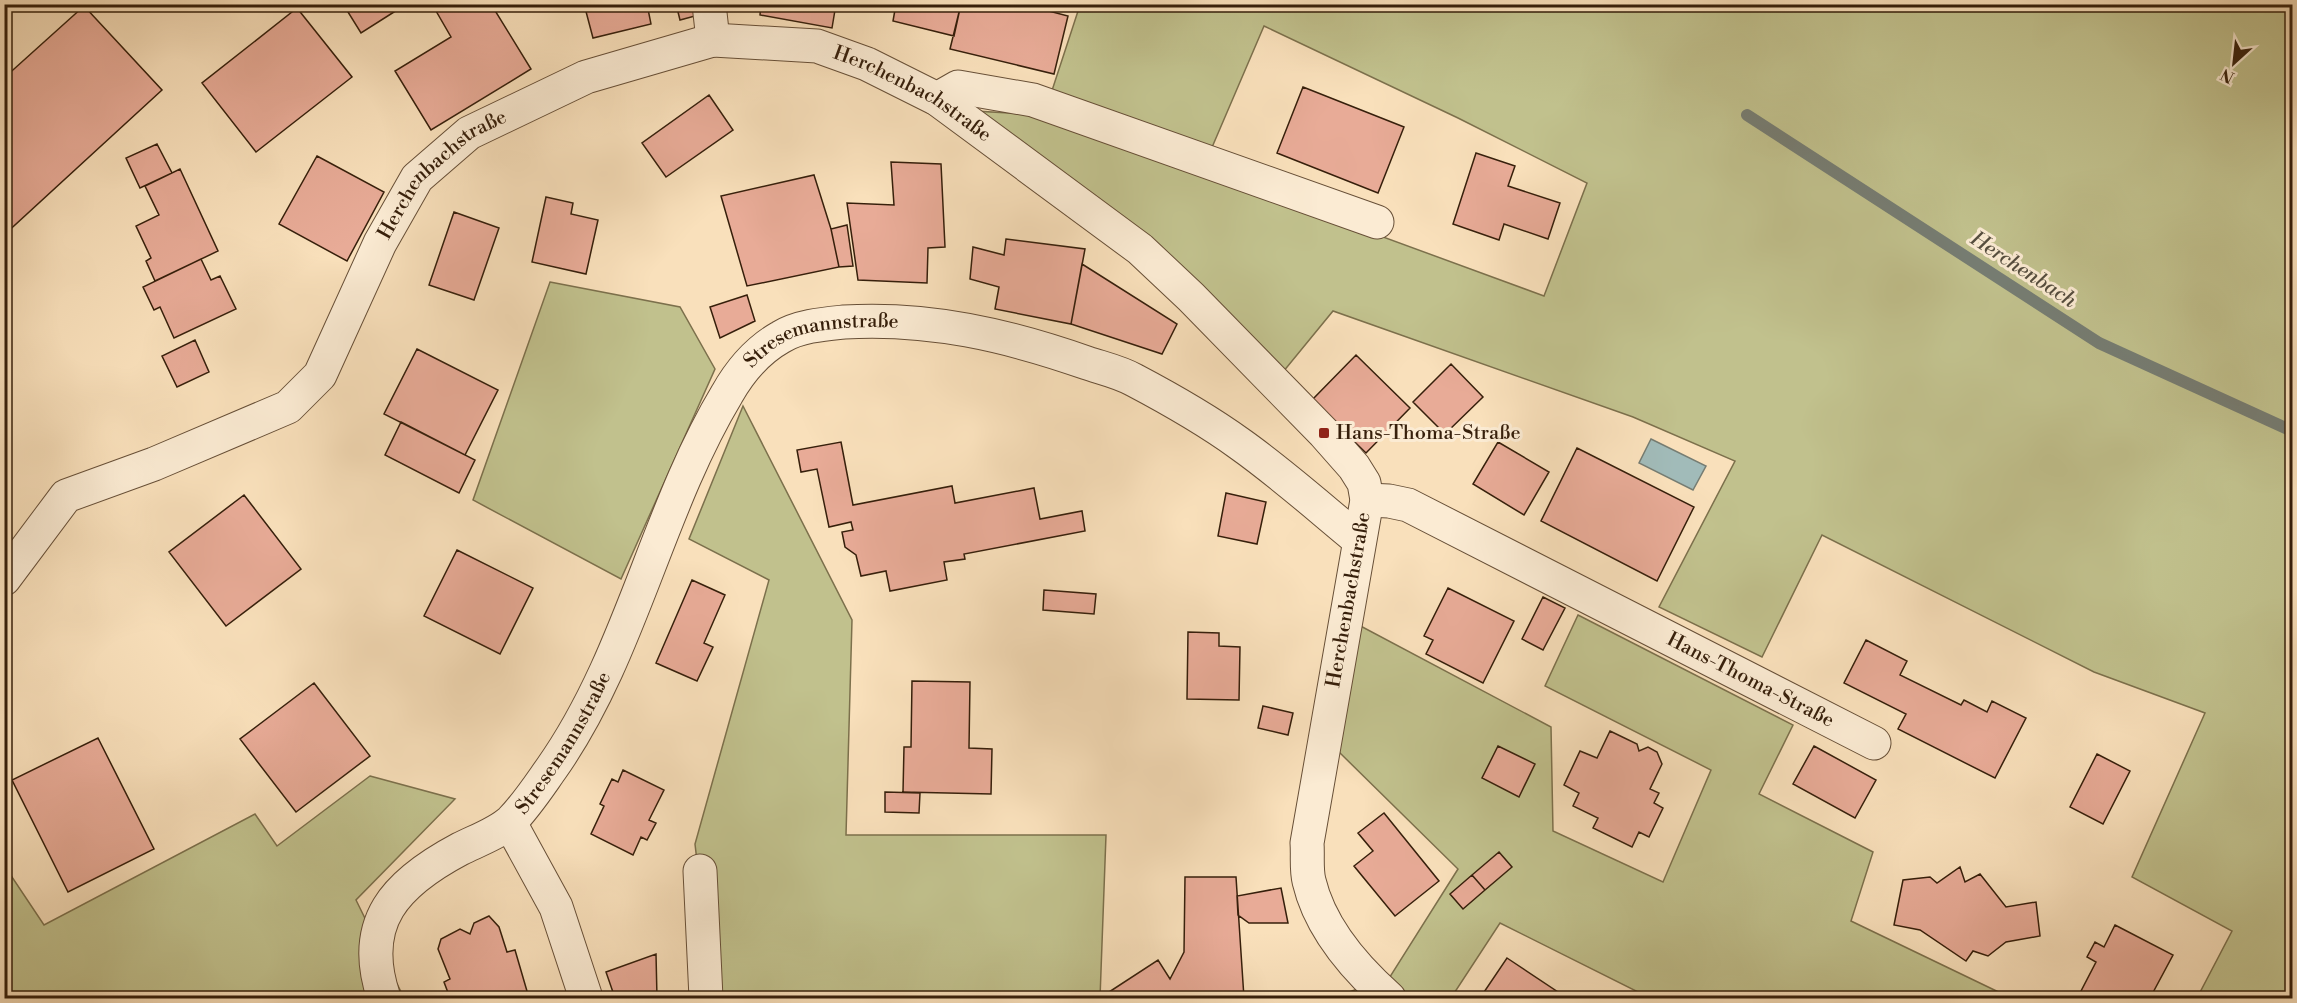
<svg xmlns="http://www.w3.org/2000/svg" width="2297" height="1003" font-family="'Libre Bodoni',serif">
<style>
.green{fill:#c1c18d;stroke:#7c704c;stroke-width:1.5;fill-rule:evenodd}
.water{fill:#a1bbb9;stroke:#767d73;stroke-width:1.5}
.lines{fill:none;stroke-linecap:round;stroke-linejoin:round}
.stream{stroke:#767d73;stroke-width:12}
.building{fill:#e8ab97;stroke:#361f0b;stroke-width:1.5}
.minor-casing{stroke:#674f37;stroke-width:35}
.minor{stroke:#fbebd3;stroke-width:33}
.poi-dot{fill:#8f2418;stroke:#fbebd3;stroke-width:2}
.labels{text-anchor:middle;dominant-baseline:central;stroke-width:6;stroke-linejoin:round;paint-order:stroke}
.street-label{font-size:20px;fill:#361f0b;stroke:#fbebd3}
.poi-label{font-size:20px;fill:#361f0b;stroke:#fbebd3;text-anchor:start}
.water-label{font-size:21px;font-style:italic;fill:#564e3f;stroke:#fbebd3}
</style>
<rect width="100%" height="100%" fill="#f9e0bb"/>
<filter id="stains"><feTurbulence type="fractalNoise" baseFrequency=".00333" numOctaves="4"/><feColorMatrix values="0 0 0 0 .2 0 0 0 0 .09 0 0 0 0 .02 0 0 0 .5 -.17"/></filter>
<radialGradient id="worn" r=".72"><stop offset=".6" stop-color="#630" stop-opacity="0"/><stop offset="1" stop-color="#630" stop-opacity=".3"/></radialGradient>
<path class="green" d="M1080 5H2292V998H2197L2232 931 2132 877 2205 713 2094 672 1822 535 1762 657 1659 607 1735 461 1633 417 1333 311 1283 372 973 111 1044 115ZM1264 26 1458 118 1587 183 1544 296 1127 143 1210 152Z
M550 282 680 307 715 369 621 579 473 500Z
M743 406 852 620 846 835H1106L1100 998H713L695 844 769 580 689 539Z
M1578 615 1793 725 1759 794 1873 852 1851 921 2011 998H1650L1500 923 1451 998H1403L1386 983 1458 869 1339 752 1353 622 1551 727 1553 831 1663 882 1711 770 1545 686Z
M370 776 455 799 356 900 404 998H198L196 994 186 998H5L4 865 44 925 255 814 277 846Z
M1357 989 1371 998H1333Z"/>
<path class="water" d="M1651 439 1706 466 1693 490 1639 463Z"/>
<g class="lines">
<path class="stream" d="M1747 115 2099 343 2292 431"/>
</g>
<path class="building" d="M4 4H15L4 16Z
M343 4H404L405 5 361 33Z
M432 4H491L531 69 431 130 395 71 451 37Z
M584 4H647L651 24 593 38Z
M676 4H693L695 16 680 20Z
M761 4H836L832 28 760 15Z
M896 4H961L954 36 893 21Z
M961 4H1022L1068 16 1054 74 950 49Z
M84 6 162 90 4 235V78Z
M297 8 352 77 256 152 202 83Z
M1303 87 1404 127 1378 193 1277 153Z
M709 95 733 130 666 177 642 143Z
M157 144 172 173 140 188 126 158Z
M1476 153 1515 166 1508 186 1560 203 1548 239 1504 224 1499 240 1453 224Z
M317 156 384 192 347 261 279 224Z
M891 162 941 164 945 247 928 248 927 283 858 280 847 203 894 205Z
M180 169 218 251 155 281 146 261 151 258 136 226 159 215 145 186Z
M814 175 831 229 839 267 747 286 721 196Z
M546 197 573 203 571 214 598 220 586 274 532 262Z
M454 212 499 228 474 300 429 285Z
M847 225 853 266 839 267 831 229Z
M1006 239 1085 249 1071 324 995 309 999 287 970 279 973 247 1004 255Z
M201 259 211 280 220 276 236 309 174 338 160 307 154 310 143 287Z
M1082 264 1177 324 1162 354 1071 324Z
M747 295 755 321 720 338 710 307Z
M195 340 209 372 177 387 162 356Z
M417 349 498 390 465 455 384 414Z
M1356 355 1410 408 1366 453 1312 400Z
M1451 364 1483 397 1445 434 1413 402Z
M401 422 475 460 459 493 385 455Z
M841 442 853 505 952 486 955 503 1034 488 1040 519 1082 511 1085 531 964 554 965 559 944 562 947 580 890 591 886 571 861 576 856 555 845 547 842 532 853 530 851 522 829 527 817 469 801 472 797 450Z
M1498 442 1549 472 1524 515 1473 484Z
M1577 448 1694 507 1657 581 1541 521Z
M1226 493 1266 502 1257 544 1218 536Z
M244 495 301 569 226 626 169 552Z
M457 550 533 588 500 654 424 616Z
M692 580 725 595 704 643 713 647 697 681 656 663Z
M1448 588 1514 621 1483 683 1426 654 1433 640 1424 636Z
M1044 590 1096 594 1094 614 1043 610Z
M1543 597 1565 608 1543 650 1522 639Z
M1188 632 1219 633V646L1240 647 1239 700 1187 699Z
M1866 640 1907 661 1900 675 1961 705 1964 700 1987 712 1992 701 2026 718 1995 778 1898 729 1906 714 1844 683Z
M912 681 970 682 969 748 992 749 991 794 903 792 904 747H911Z
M314 683 370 756 296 812 240 739Z
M1263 706 1293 713 1288 735 1258 728Z
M1610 731 1637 744 1639 751 1648 747 1657 752 1662 764 1650 789 1659 793 1654 803 1663 808 1649 837 1639 832 1632 847 1593 828 1598 818 1573 806 1579 793 1564 785 1580 751 1597 758Z
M98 738 154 849 68 892 12 780Z
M1498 746 1535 764 1519 797 1482 778Z
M1814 746 1876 780 1855 818 1793 784Z
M2097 754 2130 771 2103 824 2070 807Z
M623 770 664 790 649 820 656 823 647 840 641 837 633 855 591 834 604 806 600 804 612 779 618 782Z
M885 792 920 793 919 813 885 812Z
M1384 813 1439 881 1395 916 1354 866 1373 851 1358 833Z
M1499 852 1512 867 1485 890 1472 875Z
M1960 867 1965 882 1980 874 2006 907 2036 902 2040 936 2006 942 1988 956 1973 951 1966 961 1920 930 1894 925 1903 880 1930 877 1937 883Z
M1472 875 1485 890 1463 909 1450 894Z
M1185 877H1236L1244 998H1114L1109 992 1158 960 1170 979 1184 952Z
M1281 888 1288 923H1249L1238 915 1237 896Z
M489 916 499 927 507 952 515 950 529 998H450L444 982 450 979 438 949 441 939 460 929 470 934 474 923Z
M2115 925 2173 955 2150 998H2086L2079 995 2096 962 2087 957 2095 942 2104 947Z
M656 954 657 998H615L606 972Z
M1507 958 1567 998H1480Z"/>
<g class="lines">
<defs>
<g id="minor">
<path d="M709 4 713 40"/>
<path d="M937 99 958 87 1033 100 1377 222"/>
<path id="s1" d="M1367 500 1389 501 1408 505 1874 743"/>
<path id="s2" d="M4 579 66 496 154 464 288 407 320 375 380 243 417 178 469 133 586 77 713 40 817 46 867 64 937 99 1140 249 1191 297 1324 433 1354 467 1364 483 1367 500 1307 843C1308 855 1306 869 1309 881 1320 928 1354 967 1389 998"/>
<path d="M510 823 556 907 586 998"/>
<path d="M700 871 706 998"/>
<path id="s3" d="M384 998C358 922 396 883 460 849 476 841 498 833 511 821 526 806 539 786 551 769 631 656 656 512 727 394 740 371 758 350 781 337 799 326 824 324 844 322 929 317 1007 335 1087 363 1102 368 1120 372 1134 380 1170 399 1207 420 1240 444 1281 473 1320 508 1359 540"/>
</g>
</defs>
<use href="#minor" class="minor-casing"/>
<use href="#minor" class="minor"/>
</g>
<rect class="poi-dot" x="1318" y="427" width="12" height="12" rx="3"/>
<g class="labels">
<g class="street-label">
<text stroke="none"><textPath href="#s2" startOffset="1150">Herchenbachstraße</textPath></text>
<text stroke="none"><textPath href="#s2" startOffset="628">Herchenbachstraße</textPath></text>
<text stroke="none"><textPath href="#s3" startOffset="844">Stresemannstraße</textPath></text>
<text transform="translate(1349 600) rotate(-80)">Herchenbachstraße</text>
<text stroke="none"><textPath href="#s1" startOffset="426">Hans-Thoma-Straße</textPath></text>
<text stroke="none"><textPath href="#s3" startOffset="340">Stresemannstraße</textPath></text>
</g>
<g class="poi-label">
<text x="1336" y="433">Hans-Thoma-Straße</text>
</g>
<g class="water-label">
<text transform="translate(2023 270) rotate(33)">Herchenbach</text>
</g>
</g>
<rect width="2297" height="1003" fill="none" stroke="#f9e0bb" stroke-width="24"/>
<rect x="6" y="6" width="2285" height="991" fill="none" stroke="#361f0b" stroke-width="3"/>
<rect x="12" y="12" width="2273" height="979" fill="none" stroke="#361f0b" stroke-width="1.5"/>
<g transform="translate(2234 63) rotate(207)" stroke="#fbebd3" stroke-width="4.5" paint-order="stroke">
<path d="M0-4.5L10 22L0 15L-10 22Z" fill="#361f0b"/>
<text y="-9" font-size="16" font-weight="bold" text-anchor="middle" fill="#361f0b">N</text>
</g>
<rect width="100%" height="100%" filter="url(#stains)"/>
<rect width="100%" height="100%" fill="url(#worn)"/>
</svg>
